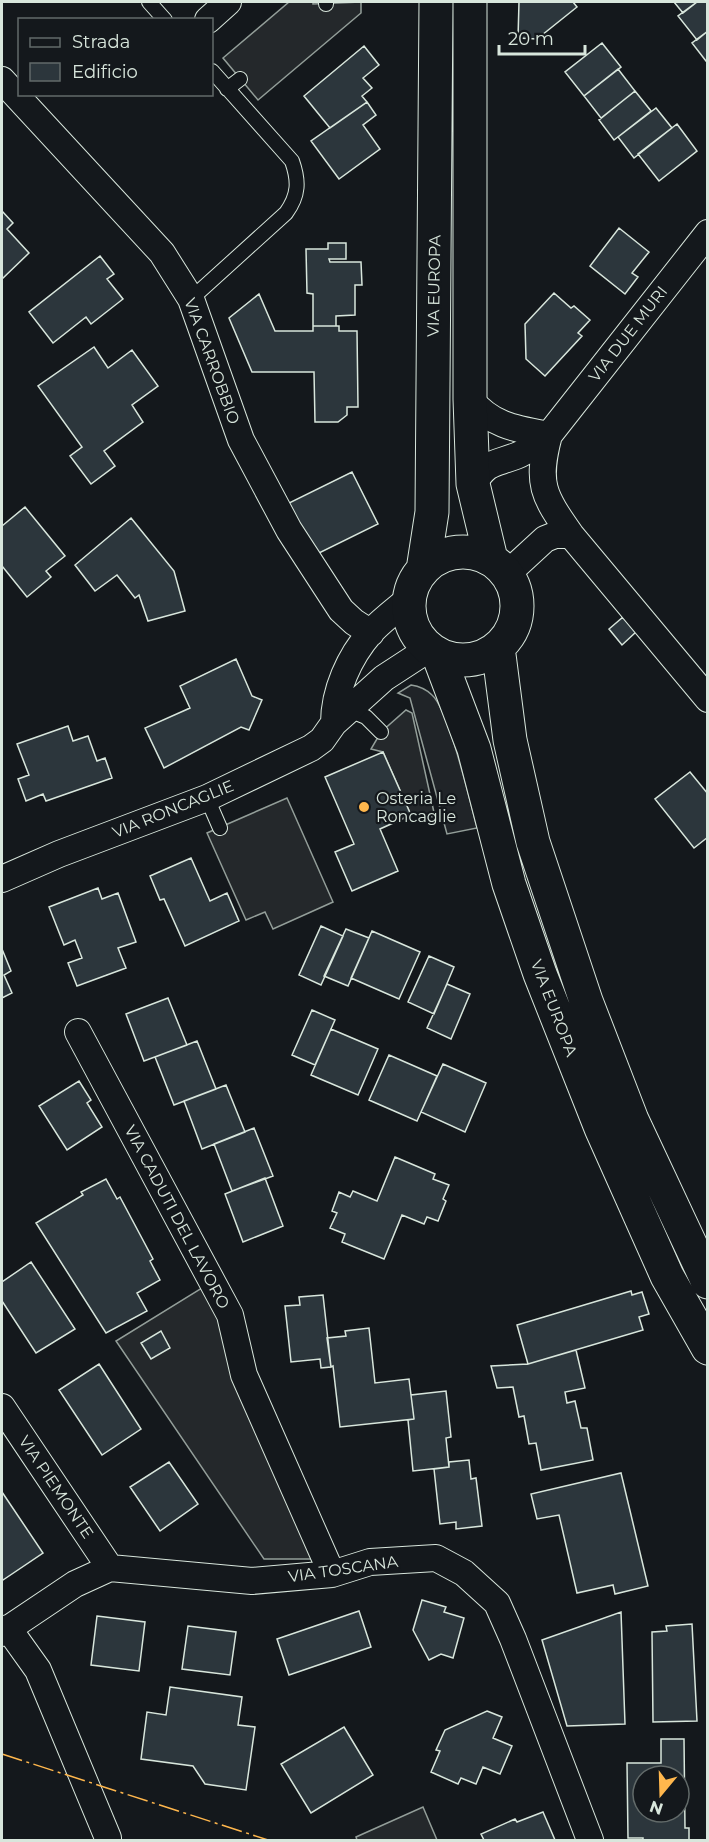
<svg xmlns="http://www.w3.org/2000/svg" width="709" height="1842" font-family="Montserrat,sans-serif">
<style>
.green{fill:#202428;stroke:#939e99;stroke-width:1.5}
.parking{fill:#24282b;stroke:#939e99;stroke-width:1.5}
.building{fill:#2c363c;stroke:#d8e6dc;stroke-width:1.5;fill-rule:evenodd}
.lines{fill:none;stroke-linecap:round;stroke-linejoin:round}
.service-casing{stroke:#d8e6dc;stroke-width:16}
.minor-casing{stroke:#d8e6dc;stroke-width:28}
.primary-casing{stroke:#d8e6dc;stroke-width:35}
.service{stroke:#14181c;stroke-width:14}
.minor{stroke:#14181c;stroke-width:26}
.primary{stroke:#14181c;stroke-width:33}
.power{stroke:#ffb74d;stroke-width:1.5;stroke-dasharray:21 4.5 3 4.5;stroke-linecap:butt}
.poi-dot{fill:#ffb74d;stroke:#14181c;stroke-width:2}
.labels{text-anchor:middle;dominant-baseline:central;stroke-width:4.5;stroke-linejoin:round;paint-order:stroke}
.street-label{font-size:16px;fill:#d8e6dc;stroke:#14181c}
.poi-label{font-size:16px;fill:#d8e6dc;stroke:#14181c;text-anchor:start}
</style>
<rect width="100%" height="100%" fill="#14181c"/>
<path class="green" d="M411 685C418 686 426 689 432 695 449 710 470 802 477 828L447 834 410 698 398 693Z"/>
<path class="parking" d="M289 2H313V4L361 2V13L258 100 223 58Z
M406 710 412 713 435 817 411 815 383 752 371 749 381 732Z
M287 798 333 902 273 929 265 912 246 920 207 833Z
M205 1286 313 1559H264L116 1341Z
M423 1807 437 1840H357L356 1837Z"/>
<path class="building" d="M519 2H573L577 7 537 39 518 38Z
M674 2H697L683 13Z
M697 2H708V31L697 40 678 16Z
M708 31V60L706 61 692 43Z
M602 43 621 67 584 96 565 72Z
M364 46 379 65 363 78 372 88 362 96 367 102 330 128 304 96Z
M618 69 635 91 601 118 584 96Z
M635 91 651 111 614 140 599 120Z
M367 102 376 115 363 125 380 149 339 179 311 141Z
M656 108 672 128 634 158 618 137Z
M677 124 697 151 659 181 638 154Z
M2 211 13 223 7 229 29 253 2 279Z
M619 228 649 252 632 273 638 277 625 294 590 266Z
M328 243H346V259H329L330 262H361L362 285H355V315L336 316V326H313V294L307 293 306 249H328Z
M100 256 114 274 107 279 123 299 91 324 86 317 53 343 29 312Z
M554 293 571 308 574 306 590 320 578 333 582 336 545 376 526 359 525 324Z
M259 294 275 331H313V326H339V331H357L358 407H347V415L338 422H315L314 372H252L229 318Z
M94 347 108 368 132 350 158 386 132 405 143 422 104 451 115 466 91 484 70 456 82 447 38 386Z
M352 472 378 524 315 555 289 503Z
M25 507 65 556 46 571 51 577 27 597 2 566V526Z
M131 518 174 571 185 611 148 621 139 595 135 598 117 575 95 591 75 565Z
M623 617 636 632 622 645 609 629Z
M236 659 252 696 262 700 249 730 241 727 164 768 145 728 190 708 180 686Z
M68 726 73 741 88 736 97 761 105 758 112 778 46 801 43 794 26 801 18 779 29 775 17 744Z
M383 752 411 815 380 829 398 871 352 891 335 852 354 844 325 777Z
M690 772 708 794V837L694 848 655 799Z
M191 858 210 901 227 893 239 921 185 946 164 899 160 900 150 876Z
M98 888 102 899 118 893 136 942 118 948 126 968 77 986 68 963 82 958 75 940 64 945 49 907Z
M321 926 343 936 321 985 299 975Z
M346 929 369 938 348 986 324 976Z
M372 931 420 952 399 999 351 978Z
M2 949 11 971 4 975 12 993 2 998Z
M429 956 454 967 434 1014 408 1002Z
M447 984 470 994 451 1039 427 1028Z
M168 998 187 1045 144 1061 126 1014Z
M312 1010 335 1020 315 1065 292 1055Z
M331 1029 378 1049 358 1095 311 1075Z
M197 1041 216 1089 174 1105 155 1057Z
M389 1055 437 1076 417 1121 369 1100Z
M443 1064 486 1083 465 1132 421 1112Z
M79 1081 91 1100 87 1103 102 1127 67 1150 39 1106Z
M226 1085 245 1132 202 1149 184 1101Z
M254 1128 273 1176 232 1191 214 1144Z
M395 1157 435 1174 433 1179 449 1185 443 1199 446 1201 438 1221 427 1217 424 1224 402 1215 384 1259 342 1242 345 1234 330 1228 337 1213 332 1211 339 1192 350 1197 353 1191 377 1201Z
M265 1178 283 1226 243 1242 225 1194Z
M106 1179 117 1199 120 1197 153 1259 150 1261 160 1280 137 1293 147 1311 106 1333 36 1223 83 1195 81 1192Z
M31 1262 75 1329 36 1353 2 1301V1282Z
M631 1291 632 1295 642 1292 649 1314 639 1317 643 1330 528 1364 517 1325Z
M323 1295 331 1367 321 1368 320 1359 291 1362 285 1306 300 1305 299 1297Z
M369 1328 375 1383 409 1379 414 1419 340 1427 333 1366 331 1367 327 1338 346 1336 345 1331Z
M161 1331 170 1348 151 1359 141 1343Z
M576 1350 585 1388 565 1392 567 1403 575 1401 581 1428H587L593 1460 541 1470 536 1443 529 1444 524 1416 519 1417 513 1387 497 1388 491 1366 528 1364Z
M99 1364 141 1429 102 1455 59 1390Z
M446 1391 451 1437 446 1438 449 1467 413 1471 408 1420 414 1419 411 1395Z
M469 1460 471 1479 476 1478 482 1526 456 1529V1522L440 1524 434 1469 449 1467V1462Z
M169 1462 198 1504 160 1531 130 1487Z
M621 1473 648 1586 615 1594 613 1585 577 1593 559 1515 537 1519 531 1494Z
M2 1492 43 1553 3 1580 2 1578Z
M422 1600 446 1607 444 1612 464 1618 453 1658 441 1654 429 1660 413 1630Z
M359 1611 371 1647 289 1675 277 1639Z
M621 1612 625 1724 567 1726 542 1640Z
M97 1616 145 1622 139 1671 91 1665Z
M692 1624 697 1721 653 1722 652 1632 667 1631 666 1626Z
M188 1626 236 1632 230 1675 182 1669Z
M170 1687 242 1697 238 1725 255 1727 246 1790 205 1784 193 1766 141 1759 147 1712 166 1715Z
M487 1711 502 1717 493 1738 512 1746 500 1774 483 1767 476 1784 461 1778 458 1784 431 1772 440 1751 436 1750 445 1730Z
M344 1727 373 1775 311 1813 281 1764Z
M661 1739H684L685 1828H689V1840H643V1838H628L627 1763H661ZM643 1776H679V1812H643Z
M543 1812 555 1840H484L481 1834 515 1819 517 1822Z"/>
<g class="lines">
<defs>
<path id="service" d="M149 2 165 20
M326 4V2
M227 89 240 79
M191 299 286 213C299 195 299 181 292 161L212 71
M349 710 366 717 381 732
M207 798 220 828"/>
<path id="minor" d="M208 20 228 2
M2 80 162 253 191 299 241 440 289 530 341 610 354 622 371 633
M470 399C492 426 516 429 549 435
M549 435C536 484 543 495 571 535L708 699
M473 484C488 461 492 465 516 456 527 452 538 442 549 435L708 233
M507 574 545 539 555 535H571
M334 723C334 691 349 657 371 632 382 620 397 609 410 598
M2 879 59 854 207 798 311 748 322 740 334 723 384 678 430 648
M78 1032 230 1315 244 1375 332 1574
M2 1407 110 1568
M8 1628 38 1670 108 1838
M2 1633 75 1584 110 1568 252 1581 332 1574 370 1562 436 1558 464 1573 497 1603 513 1639 590 1840"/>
<path id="primary" d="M470 2V399L473 484 491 559
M409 606a54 54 0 1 1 108 0a54 54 0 1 1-108 0Z
M423 570 432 512 436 2
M498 647 510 740 533 842 586 1001 632 1120 708 1282
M438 654 474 749 509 884 540 974 601 1128 667 1276 708 1348"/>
</defs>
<use href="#service" class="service-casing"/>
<use href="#minor" class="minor-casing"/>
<use href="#primary" class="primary-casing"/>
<use href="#service" class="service"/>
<use href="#minor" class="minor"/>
<use href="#primary" class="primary"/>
<path class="power" d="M2 1754 268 1840"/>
</g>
<circle class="poi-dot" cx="364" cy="807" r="6"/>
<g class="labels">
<g class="street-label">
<text transform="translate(434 286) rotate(-89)">VIA EUROPA</text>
<text transform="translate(628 334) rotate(-52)">VIA DUE MURI</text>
<text transform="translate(212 361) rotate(70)">VIA CARROBBIO</text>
<text transform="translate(173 809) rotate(-22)">VIA RONCAGLIE</text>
<text transform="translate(554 1008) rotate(69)">VIA EUROPA</text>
<text transform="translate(177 1217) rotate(62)">VIA CADUTI DEL LAVORO</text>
<text transform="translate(56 1487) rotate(56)">VIA PIEMONTE</text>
<text transform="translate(343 1569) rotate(-8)">VIA TOSCANA</text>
</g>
<g class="poi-label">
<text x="376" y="798">Osteria Le<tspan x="376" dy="18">Roncaglie</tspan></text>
</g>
</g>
<rect width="709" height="1842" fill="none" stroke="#d8e6dc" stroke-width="6"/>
<rect x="18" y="18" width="195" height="78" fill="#14181c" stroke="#626a69" stroke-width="1.5"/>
<rect x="30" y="38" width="30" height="9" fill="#14181c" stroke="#626a69" stroke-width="1.5"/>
<text x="72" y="48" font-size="18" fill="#d8e6dc">Strada</text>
<rect x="30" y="63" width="30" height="18" fill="#2c363c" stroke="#626a69" stroke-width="1.5"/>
<text x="72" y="78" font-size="18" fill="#d8e6dc">Edificio</text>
<g transform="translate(661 1794) rotate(199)"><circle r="28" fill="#14181c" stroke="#626a69" stroke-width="1.5"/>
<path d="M0-4.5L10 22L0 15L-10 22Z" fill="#ffb74d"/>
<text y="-9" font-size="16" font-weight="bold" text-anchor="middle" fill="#d8e6dc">N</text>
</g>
<path d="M499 45v9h86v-9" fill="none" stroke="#d8e6dc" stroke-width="3"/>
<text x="508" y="45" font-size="18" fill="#d8e6dc" stroke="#14181c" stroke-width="4.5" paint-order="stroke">20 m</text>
</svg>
